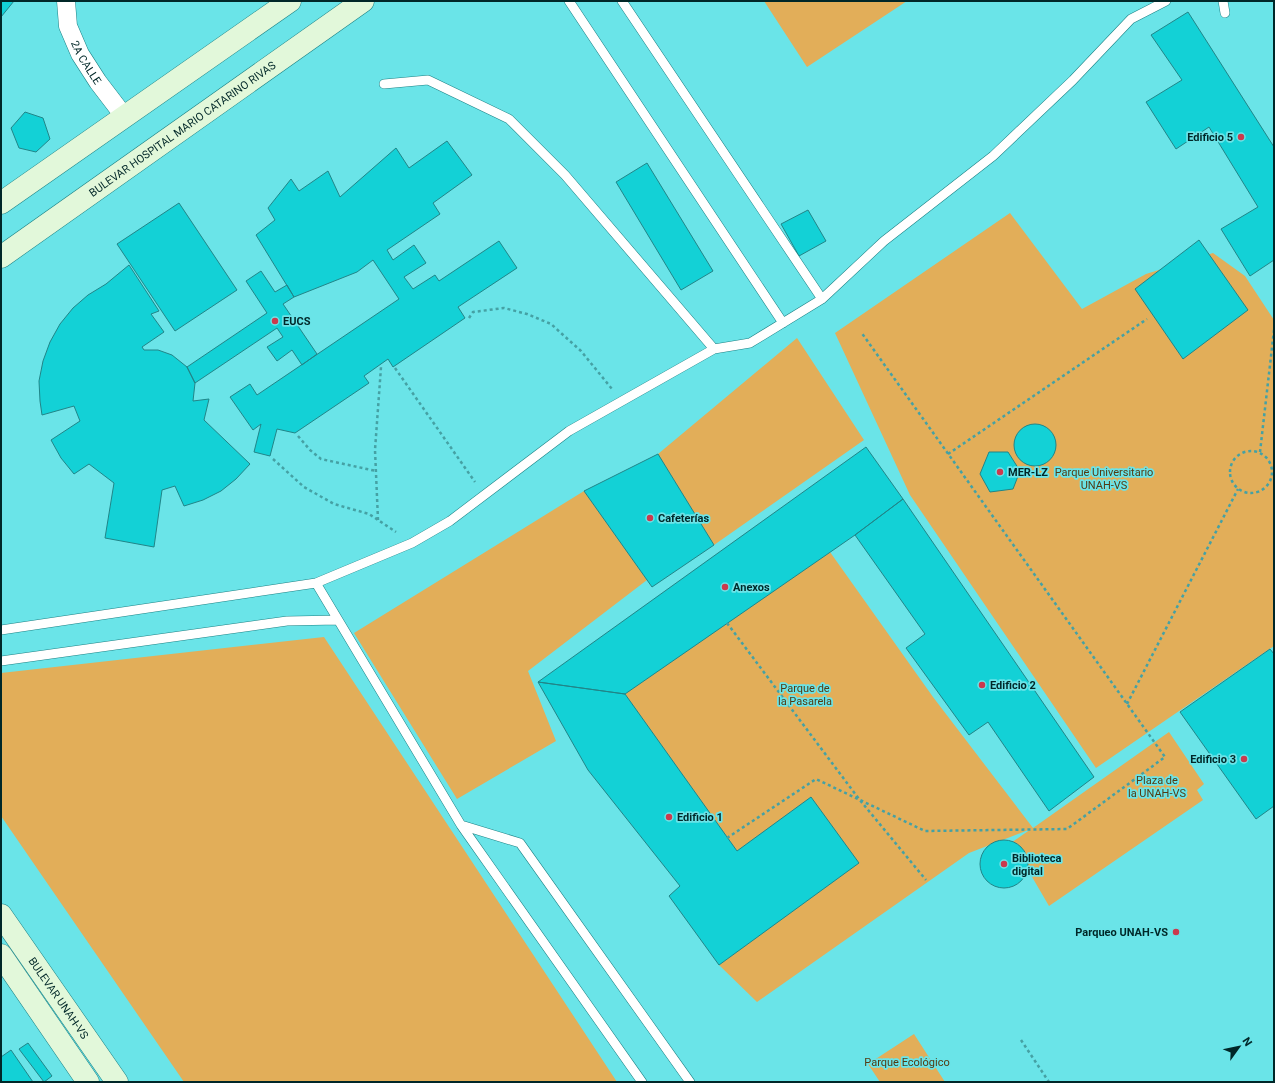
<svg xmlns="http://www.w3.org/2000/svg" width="1275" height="1083" font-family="Roboto,sans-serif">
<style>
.green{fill:#e2ae59}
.building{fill:#13d1d6;stroke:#218588}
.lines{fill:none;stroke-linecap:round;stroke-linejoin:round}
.service-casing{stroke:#1c8285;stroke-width:10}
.minor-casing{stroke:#1c8285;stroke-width:19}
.secondary-casing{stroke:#1c8285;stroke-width:23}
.path{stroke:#45a1a4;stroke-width:2.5;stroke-dasharray:3 3;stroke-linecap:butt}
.service{stroke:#fff;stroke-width:9}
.minor{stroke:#fff;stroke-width:18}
.secondary{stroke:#e2f8da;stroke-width:22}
.poi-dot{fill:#cb3a4d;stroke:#6ae4e8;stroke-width:1.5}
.labels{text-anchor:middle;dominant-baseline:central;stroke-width:3.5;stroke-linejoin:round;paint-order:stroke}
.street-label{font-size:11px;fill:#002728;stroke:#6ae4e8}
.poi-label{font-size:11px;font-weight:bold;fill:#002728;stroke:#6ae4e8;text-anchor:start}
.park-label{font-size:11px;fill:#533b13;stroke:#6ae4e8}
</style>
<rect width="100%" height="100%" fill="#6ae4e8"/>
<path class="green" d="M764 1H907L807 67Z
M1010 213 1082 309 1146 274 1213 253 1245 276 1274 320V646L1096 768 910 495 835 333Z
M797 338 864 440 714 545 658 454Z
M584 491 647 580 528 671 556 741 457 799 354 633Z
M830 552 933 697 1033 828 1169 732 1204 784 1197 790 1203 800 1049 906 1028 870 1008 845 1031 829 969 853 757 1002 719 965 859 863 811 797 737 851 625 694Z
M324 637 617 1082H184L1 816V673Z
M914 1034 945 1082H880L868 1064Z"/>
<path class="building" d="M1 1H14L1 17Z
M1188 12 1274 147V260L1250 276 1221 229 1258 207 1209 127 1176 149 1146 102 1182 80 1151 35Z
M25 112 43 118 50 139 36 152 19 148 11 128Z
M447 141 472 175 433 203 440 214 387 250 393 260 414 245 426 263 404 277 413 289 435 275 439 281 499 241 517 268 458 307 465 318 393 367 388 359 364 376 369 383 295 433 277 429 270 456 254 452 261 424 253 430 230 397 250 384 257 395 399 299 373 260 357 272 294 297 256 235 275 220 268 208 291 179 299 191 328 171 340 197 396 148 409 168Z
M647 163 713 271 681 290 616 182Z
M179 203 237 290 175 331 117 244Z
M808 210 826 241 799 256 781 224Z
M1199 240 1248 310 1183 359 1135 289Z
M129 265 159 311 151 314 164 332 142 347 144 350H158L172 355 187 367 195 383 193 401 209 399 204 420 250 464 236 479 221 491 203 500 184 506 175 486 162 490 154 547 105 538 114 483 89 464 74 474 61 458 51 440 80 421 74 406 42 415 40 401 39 381 43 361 50 342 60 324 73 308 88 295 106 284Z
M261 271 275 292 287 285 294 297 283 304 317 354 302 365 292 350 277 361 267 347 283 337 277 328 195 383 187 367 267 313 246 281Z
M1014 445a21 21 0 1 1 42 0a21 21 0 1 1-42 0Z
M866 447 903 499 855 535 625 694 538 682Z
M989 452H1008L1020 471 1013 489 990 492 980 474Z
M658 454 714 545 652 587 584 491Z
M903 499 1094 777 1049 811 988 722 969 735 906 648 925 634 855 535Z
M1270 649 1274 654V806L1256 819 1180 712Z
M538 682 625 694 737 851 811 797 859 863 719 965 669 896 680 886 588 770Z
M980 864a24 24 0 1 1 48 0a24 24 0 1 1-48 0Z
M28 1043 52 1076 44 1082 19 1049Z
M11 1050 33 1082H1V1057Z"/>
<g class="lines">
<defs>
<path id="service" d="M569 1 783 323
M622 1 822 299
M1223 1 1225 13
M384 84 428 80 509 119 565 175 714 349
M316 583 461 825 642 1082
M1 630 316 583 412 543 450 521 569 431 714 349 750 343 822 299 884 241 993 156 1073 80 1131 19 1166 1
M1 661 287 621 338 620
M461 825 520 843 690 1082"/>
<g id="minor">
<path id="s1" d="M66 1 68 26 80 54 98 82 124 116"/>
</g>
<g id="secondary">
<path d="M1 203 290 1"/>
<path id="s2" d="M1 257 363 1"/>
<path id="s3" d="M1 915 117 1082"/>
<path d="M1 955 88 1082"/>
</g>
</defs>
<use href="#service" class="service-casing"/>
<use href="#minor" class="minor-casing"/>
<use href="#secondary" class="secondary-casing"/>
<path class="path" d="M469 318 473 312 504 308 527 314 551 324 581 351 612 389
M395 368 475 482
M298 436 310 450 321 459 376 471
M1230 472a21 21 0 1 1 42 0a21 21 0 1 1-42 0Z
M1260 452 1274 330
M948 454 1147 319
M273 459 304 487 334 504 369 514 396 532
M378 520 375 450 381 367
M727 623 859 799 926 880
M1127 704 1238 489
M727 838 816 779 925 831 1067 829 1165 757 861 332
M1021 1040 1049 1082"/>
<use href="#service" class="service"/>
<use href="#minor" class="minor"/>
<use href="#secondary" class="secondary"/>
</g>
<g class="poi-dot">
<circle cx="1241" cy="137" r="4"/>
<circle cx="275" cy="321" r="4"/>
<circle cx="1000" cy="472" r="4"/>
<circle cx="650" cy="518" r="4"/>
<circle cx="725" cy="587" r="4"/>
<circle cx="982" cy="685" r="4"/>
<circle cx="1244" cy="759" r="4"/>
<circle cx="669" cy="817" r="4"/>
<circle cx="1004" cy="864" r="4"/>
<circle cx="1176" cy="932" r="4"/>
</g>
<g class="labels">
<g class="street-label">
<text stroke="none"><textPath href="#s1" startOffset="66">2A CALLE</textPath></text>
<text stroke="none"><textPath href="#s2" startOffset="222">BULEVAR HOSPITAL MARIO CATARINO RIVAS</textPath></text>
<text stroke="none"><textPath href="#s3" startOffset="101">BULEVAR UNAH-VS</textPath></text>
</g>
<g class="poi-label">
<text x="1233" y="137" text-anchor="end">Edificio 5</text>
<text x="283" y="321">EUCS</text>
<text x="1008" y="472">MER-LZ</text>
<text x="658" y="518">Cafeterías</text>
<text x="733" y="587">Anexos</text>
<text x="990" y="685">Edificio 2</text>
<text x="1236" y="759" text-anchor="end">Edificio 3</text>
<text x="677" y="817">Edificio 1</text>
<text x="1012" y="858">Biblioteca<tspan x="1012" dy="13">digital</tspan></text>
<text x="1168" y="932" text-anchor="end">Parqueo UNAH-VS</text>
</g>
<g class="park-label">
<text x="1104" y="472">Parque Universitario<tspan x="1104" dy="13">UNAH-VS</tspan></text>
<text x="805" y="688">Parque de<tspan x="805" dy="13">la Pasarela</tspan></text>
<text x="1157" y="780">Plaza de<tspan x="1157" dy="13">la UNAH-VS</tspan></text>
<text x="907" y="1062">Parque Ecológico</text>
</g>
</g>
<rect width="1275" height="1083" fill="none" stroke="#002728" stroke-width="4"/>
<g transform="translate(1239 1047) rotate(57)" stroke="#6ae4e8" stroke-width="3" paint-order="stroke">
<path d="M0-3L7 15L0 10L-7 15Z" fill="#002728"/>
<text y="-6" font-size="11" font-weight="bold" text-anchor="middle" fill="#002728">N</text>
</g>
</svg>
